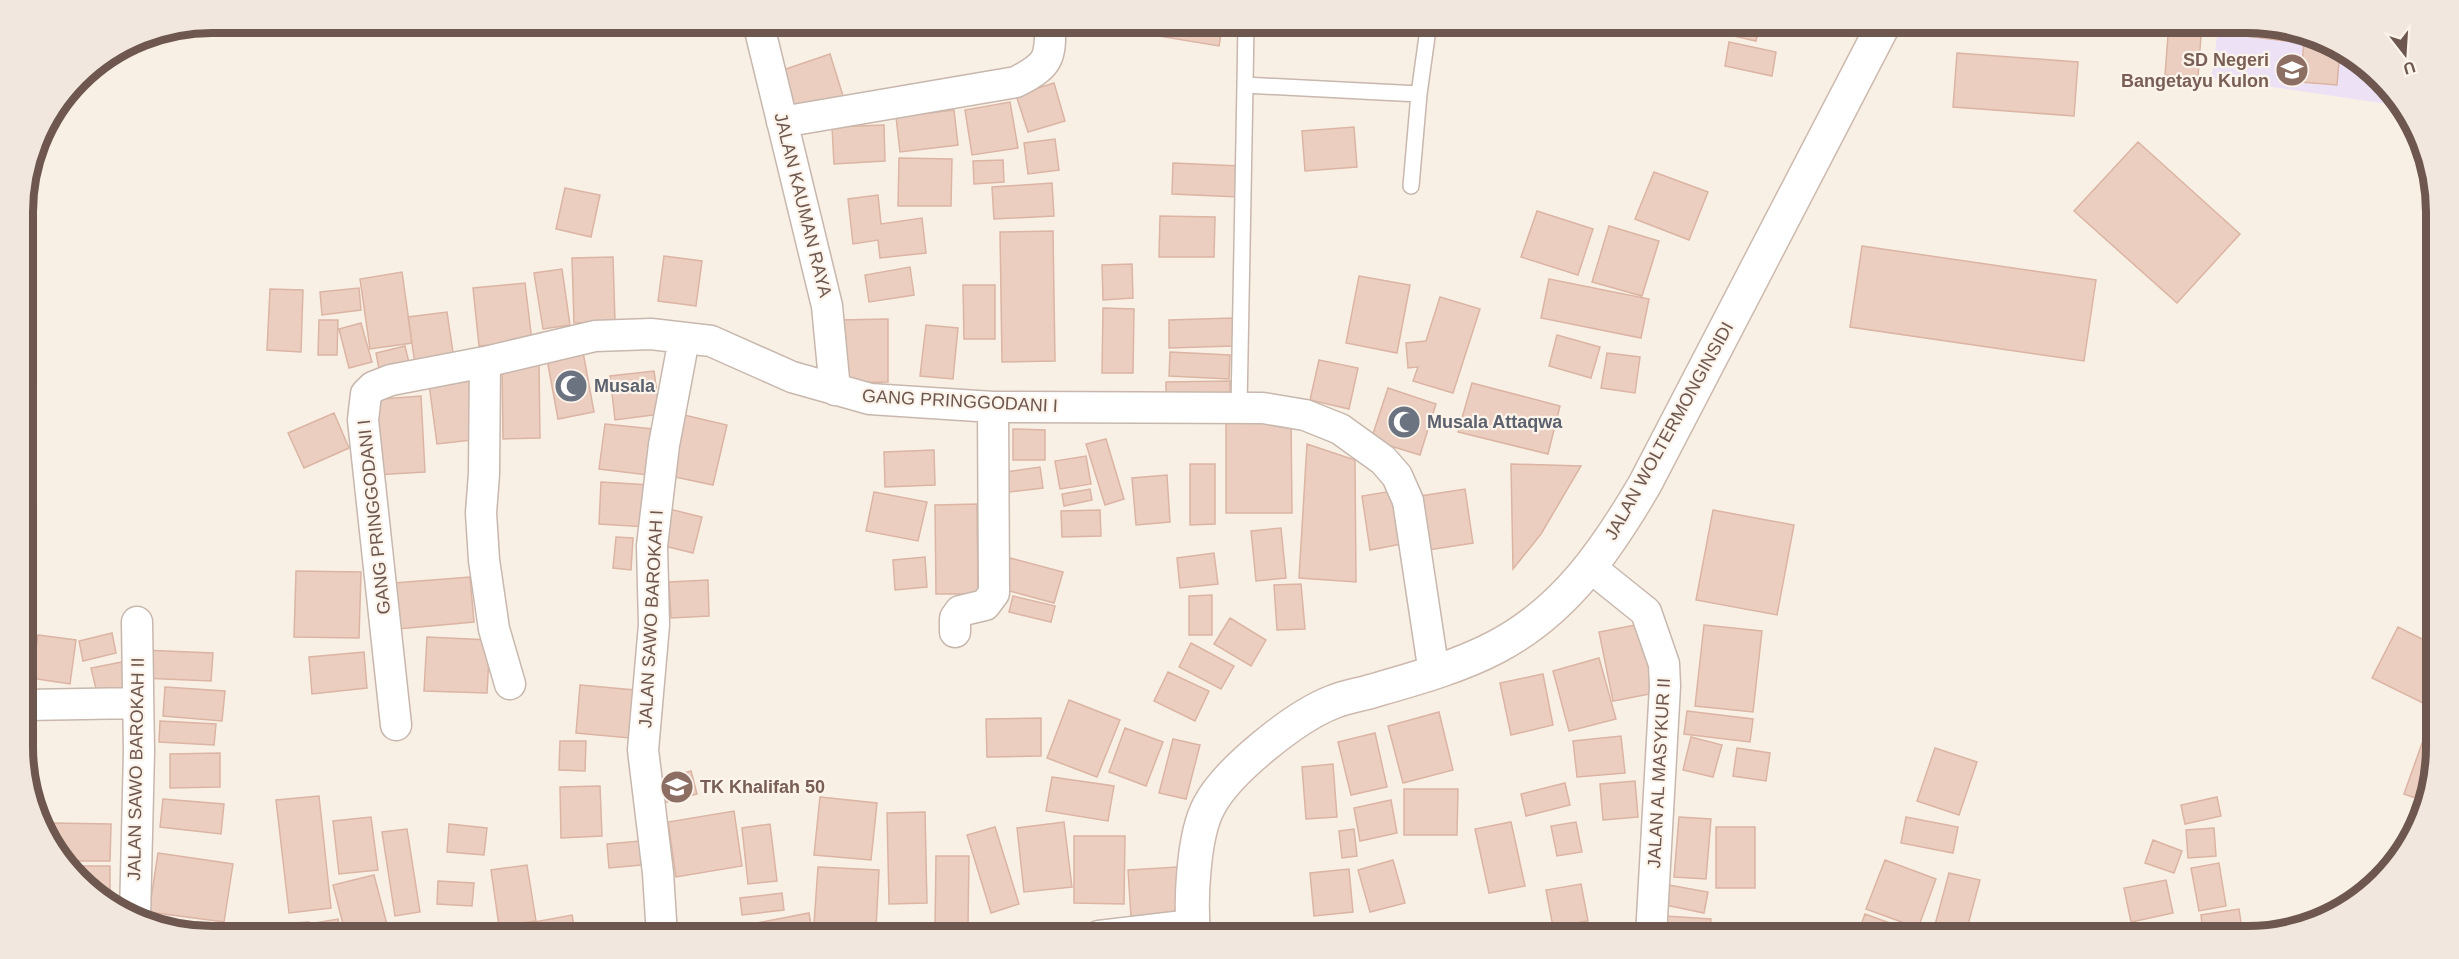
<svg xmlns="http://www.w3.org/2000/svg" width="2459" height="959" font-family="Helvetica,sans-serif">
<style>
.education{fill:#ede2f5}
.building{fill:#ebcec0;stroke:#dbb4a3;stroke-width:1.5}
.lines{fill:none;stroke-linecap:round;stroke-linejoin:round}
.lane-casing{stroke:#c8b7ad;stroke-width:18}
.street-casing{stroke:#c8b7ad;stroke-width:33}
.secondary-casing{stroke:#cdb9ae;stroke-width:36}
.lane{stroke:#fff;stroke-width:15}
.street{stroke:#fff;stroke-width:30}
.secondary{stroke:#fff;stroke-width:33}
.labels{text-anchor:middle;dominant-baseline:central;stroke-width:4.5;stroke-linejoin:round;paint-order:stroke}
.education-label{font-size:18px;font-weight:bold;fill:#785e54;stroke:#fcf4eb;text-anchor:end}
.street-label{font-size:18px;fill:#6e574e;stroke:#fcf4eb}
.worship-label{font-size:18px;font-weight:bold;fill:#5b616d;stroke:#fcf4eb;text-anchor:start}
.rim{fill:none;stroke:#6e574e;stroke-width:8}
</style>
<rect width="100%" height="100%" fill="#f9f0e5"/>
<path class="education" d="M2219 23H2247L2309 33 2362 61 2397 96 2401 106 2211 78Z"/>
<path class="building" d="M1160 22H1223L1219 46 1158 36Z
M1700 22H1760L1756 41 1699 28Z
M2169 22H2202L2198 77 2165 75Z
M2247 22 2295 30 2294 42 2246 36Z
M2304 39 2323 40 2340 50 2337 85 2301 82Z
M1729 42 1776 52 1772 76 1725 66Z
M1957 53 2078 62 2074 116 1953 107Z
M830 54 844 99 796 114 783 70Z
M2351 55 2362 61 2367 66 2349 63Z
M1054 83 1065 121 1028 132 1016 95Z
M1010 102 1018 148 972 155 965 110Z
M954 110 958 145 900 152 896 117Z
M884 125 885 161 834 164 832 127Z
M1354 127 1357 167 1305 171 1302 131Z
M1055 139 1059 170 1028 174 1024 143Z
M2138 142 2240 234 2177 303 2074 211Z
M899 158 952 159 951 206H898Z
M1003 160 1004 182 974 184 973 161Z
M1173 163 1240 166 1239 197 1172 194Z
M1654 172 1708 192 1689 240 1635 219Z
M1052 183 1054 216 994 219 992 187Z
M565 188 600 195 591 237 556 229Z
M878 195 881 224 922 218 926 253 880 258 878 240 853 244 848 199Z
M1537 211 1593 229 1578 275 1521 257Z
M1160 216 1215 217 1214 257H1159Z
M1609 226 1659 241 1642 296 1592 282Z
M1053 231 1055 361 1002 362 1000 232Z
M1862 246 2096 280 2084 361 1850 327Z
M664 256 702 261 696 306 658 301Z
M613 257 615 322 574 323 572 258Z
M1132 264 1133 298 1103 300 1102 265Z
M910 267 914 295 869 302 865 275Z
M562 269 570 325 543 329 534 273Z
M402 272 412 343 370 349 360 279Z
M1359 276 1410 285 1397 353 1346 343Z
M1549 279 1649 299 1641 338 1541 318Z
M525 283 532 341 479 346 473 288Z
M963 285H995V339H964Z
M359 288 361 310 322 315 320 292Z
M270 289 303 290 301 352 267 350Z
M1440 297 1480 309 1453 393 1413 381 1418 367 1408 368 1406 343 1426 341Z
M1103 308 1134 309 1133 373H1102Z
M447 312 454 359 415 364 408 317Z
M1233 318V346L1169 348V320Z
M888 319V382L839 383 838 320Z
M319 320H338L337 355H318Z
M361 323 372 362 349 368 339 329Z
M926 325 958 328 953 379 920 376Z
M1557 335 1600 347 1591 378 1549 366Z
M405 346 410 367 380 374 376 353Z
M583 352 594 412 558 419 547 359Z
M1170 352 1230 355 1229 379 1169 376Z
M1607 353 1640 357 1635 393 1601 388Z
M1319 360 1358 368 1349 409 1310 400Z
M539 365 540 438 503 439 502 366Z
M654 371 660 414 615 420 610 376Z
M472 378 480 439 437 444 429 384Z
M1230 381V394L1166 395V382Z
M1472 383 1560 406 1548 454 1458 432Z
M1388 388 1436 404 1420 455 1371 440Z
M421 396 425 472 374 475 369 400Z
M334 413 349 448 304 468 288 433Z
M684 415 727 425 713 485 670 476Z
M1291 417 1292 513H1226V418Z
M605 424 653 429 648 475 599 469Z
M1013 429 1045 430V460H1013Z
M1106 439 1124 499 1105 505 1086 444Z
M1307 444 1355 460 1356 582 1299 578Z
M934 450 935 485 885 487 884 452Z
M1086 456 1091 484 1060 489 1055 461Z
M1190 464H1215V524L1190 525Z
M1511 464 1581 466 1541 534 1513 569Z
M1040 467 1043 488 1009 492 1006 472Z
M1167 475 1170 522 1136 525 1132 478Z
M601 482 651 485 647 527 599 524Z
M1090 489 1092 500 1064 506 1062 494Z
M1465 489 1473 543 1422 551 1414 497Z
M1398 490 1407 543 1370 550 1362 496Z
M874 492 927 502 918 541 866 531Z
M977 504 978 594H936L935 505Z
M665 508 702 517 693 553 656 544Z
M1100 510 1101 536 1062 537 1061 511Z
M1713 510 1794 525 1777 615 1696 600Z
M1281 528 1286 578 1256 581 1251 531Z
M616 537 633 538 631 570 613 568Z
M1214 553 1218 584 1180 588 1177 558Z
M925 557 927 587 895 590 893 560Z
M1010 558 1063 572 1054 603 1002 589Z
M296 571 361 572 359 638 294 637Z
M470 577 474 622 398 629 394 583Z
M708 580 709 616 671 618 669 582Z
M1301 584 1305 629 1277 630 1274 585Z
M1212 595V635H1189V596Z
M1013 596 1055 606 1051 622 1009 612Z
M1230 618 1266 640 1251 666 1214 644Z
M1641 624 1655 693 1613 701 1599 632Z
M1704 625 1762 631 1753 712 1695 706Z
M2398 627 2436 646V687L2427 705 2372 678Z
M112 633 116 653 83 661 79 641Z
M38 635 76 640 70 684 31 678Z
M427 637 490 640 487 693 424 691Z
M1191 643 1234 666 1221 689 1179 667Z
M142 650 213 653 211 681 141 678Z
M364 652 367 688 312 694 309 657Z
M1599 658 1616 719 1569 731 1553 671Z
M122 662 128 691 98 697 91 668Z
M1168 672 1209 691 1195 721 1154 701Z
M1543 674 1553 725 1511 735 1500 683Z
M580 685 635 690 630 738 576 733Z
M165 687 225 691 222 721 163 716Z
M1069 700 1120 720 1097 777 1047 758Z
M1687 711 1753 719 1750 742 1684 734Z
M1439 712 1453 770 1403 783 1388 726Z
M1041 718V756L987 757 986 719Z
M160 721 216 724 214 745 159 742Z
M1125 728 1163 742 1146 786 1109 772Z
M2426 732 2436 736 2427 802 2404 794Z
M1375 733 1387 787 1351 795 1338 742Z
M1621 736 1625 773 1577 777 1573 741Z
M1691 737 1722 745 1713 777 1683 770Z
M1173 739 1200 745 1186 799 1159 793Z
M560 741H586L585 771 559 770Z
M1737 748 1770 753 1766 781 1733 776Z
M1935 748 1977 762 1959 815 1917 801Z
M220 753V787L170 788V754Z
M1333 764 1337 817 1306 819 1302 767Z
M691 771 697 794 663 803 658 780Z
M1052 777 1114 786 1108 821 1046 811Z
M1635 781 1638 817 1603 820 1600 784Z
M1565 783 1570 805 1526 816 1521 794Z
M600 786 602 836 561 838 560 787Z
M1404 789H1458L1457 835H1404Z
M319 796 331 908 289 913 276 800Z
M820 797 877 803 871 860 814 855Z
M2217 797 2221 816 2185 824 2181 805Z
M163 799 224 804 221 834 160 827Z
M1391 800 1397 833 1360 841 1354 808Z
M2418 808 2425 811 2414 833 2410 831Z
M734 811 742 866 676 877 668 822Z
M925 812 927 903 889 904 887 813Z
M371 817 378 870 339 874 333 821Z
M1679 817 1711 819 1706 879 1674 877Z
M1906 817 1958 827 1953 853 1901 843Z
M1064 822 1072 887 1024 892 1017 828Z
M1511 822 1525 886 1489 893 1475 829Z
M1576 822 1582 852 1557 856 1551 826Z
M53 823 111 824 110 861H64L53 839Z
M449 824 487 828 484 855 447 852Z
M770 824 777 881 748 884 742 828Z
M995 827 1019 904 991 913 967 835Z
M1716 827H1755V888H1716Z
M2214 828 2216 856 2188 858 2186 830Z
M407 829 420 912 395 916 382 832Z
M1354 829 1357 856 1342 858 1339 831Z
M1074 836H1125L1124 904 1074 903Z
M2153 840 2182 851 2174 873 2145 863Z
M640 841 641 865 609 868 607 844Z
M158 853 233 864 224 922 149 912Z
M936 856H969L968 927 935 928Z
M1393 860 1405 903 1370 912 1358 870Z
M1885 860 1936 879 1918 928 1866 909Z
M2219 863 2226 906 2199 911 2191 868Z
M527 865 536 921 499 926 491 870Z
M67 866H110V899L69 872Z
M818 867 879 870 876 928 814 924Z
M1178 867 1181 913 1131 917 1128 870Z
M1349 869 1353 912 1314 916 1310 873Z
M1949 873 1980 880 1965 936H1932Z
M374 875 390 936H346L333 885Z
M2166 880 2173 913 2131 922 2124 888Z
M438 881 474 883 472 906 437 904Z
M1581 884 1588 921 1553 927 1546 890Z
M1669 885 1708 892 1704 913 1665 905Z
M782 893 784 910 742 915 740 898Z
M2239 909 2243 936H2203L2201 915Z
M809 913 813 936H738L736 927Z
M1865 914 1898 926 1895 936H1857Z
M572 915 576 936H537L534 922Z
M1665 916 1711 919 1709 936H1663Z
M338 919 341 936H316L314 923Z
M309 922 310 936H294L292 923Z
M1385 924 1386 936H1316V925Z
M1434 925 1436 936H1401V933Z
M285 926 287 936H257L256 933Z
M1232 926 1234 936H1217L1216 928Z
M2184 929 2185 936H2149L2148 933Z
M1990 930 2007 936H1988Z"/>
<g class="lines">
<defs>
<path id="lane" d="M1245 85 1246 22
M1411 186 1419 94 1429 22
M1239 408 1245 85 1419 94"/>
<path id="street" d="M758 22 827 306 835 390
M782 122 1016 82C1049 65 1051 59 1050 22
M485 362 484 474 481 513 484 560 494 629 510 684
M1590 567 1646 612 1664 664 1665 686 1651 936
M955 632V618L960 611 985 605 994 593 993 407
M26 705 138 703
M396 725 363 420 366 394 373 387 391 380 485 362 595 336 651 334 711 341 792 377 870 399 993 407 1263 408 1305 415 1340 429 1383 460 1397 476 1408 501 1434 673
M135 916 139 752 137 622
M662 936 658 873 643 750 654 625 652 546 664 445 684 339
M1099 936 1192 925"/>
<path id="secondary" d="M1194 936C1190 904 1193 835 1209 806 1227 771 1296 716 1333 702 1345 697 1359 695 1372 691 1414 679 1458 667 1496 647 1565 611 1607 549 1645 484L1885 22"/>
</defs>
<use href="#lane" class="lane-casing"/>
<use href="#street" class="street-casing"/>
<use href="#secondary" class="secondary-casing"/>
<use href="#lane" class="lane"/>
<use href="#street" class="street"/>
<use href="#secondary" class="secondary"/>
</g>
<defs>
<symbol id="school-disc" viewBox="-11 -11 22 22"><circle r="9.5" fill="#8d6e63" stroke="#fcf4eb"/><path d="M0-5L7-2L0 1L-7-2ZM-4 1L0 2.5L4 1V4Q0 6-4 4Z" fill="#fff"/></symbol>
<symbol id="mosque-disc" viewBox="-11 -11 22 22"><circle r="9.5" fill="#6b7280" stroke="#fcf4eb"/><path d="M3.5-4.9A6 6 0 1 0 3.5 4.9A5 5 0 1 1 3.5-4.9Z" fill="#fff"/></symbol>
</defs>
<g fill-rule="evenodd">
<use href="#school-disc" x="2273" y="51" width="38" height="38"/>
<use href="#mosque-disc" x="552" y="367" width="38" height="38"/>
<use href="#mosque-disc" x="1385" y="403" width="38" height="38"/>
<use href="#school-disc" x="658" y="768" width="38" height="38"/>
</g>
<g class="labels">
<g class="education-label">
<text x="2269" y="60">SD Negeri<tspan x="2269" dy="21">Bangetayu Kulon</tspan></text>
<text x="700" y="787" text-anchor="start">TK Khalifah 50</text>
</g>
<g class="street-label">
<text transform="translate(803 205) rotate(76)">JALAN KAUMAN RAYA</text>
<text transform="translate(960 401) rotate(3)">GANG PRINGGODANI I</text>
<text transform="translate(1669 431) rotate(-61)">JALAN WOLTERMONGINSIDI</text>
<text transform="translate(374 517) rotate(-96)">GANG PRINGGODANI I</text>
<text transform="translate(651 619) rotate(-87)">JALAN SAWO BAROKAH I</text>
<text transform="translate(136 769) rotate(-89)">JALAN SAWO BAROKAH II</text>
<text transform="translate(1659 773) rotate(-87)">JALAN AL MASYKUR II</text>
</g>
<g class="worship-label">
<text x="594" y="386">Musala</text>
<text x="1427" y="422">Musala Attaqwa</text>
</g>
</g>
<path d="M0 0H2459V959H0ZM212 33H2247A179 179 0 0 1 2426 212V747A179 179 0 0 1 2247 926H212A179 179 0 0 1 33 747V212A179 179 0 0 1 212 33Z" fill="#f1e7de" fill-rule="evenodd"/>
<path class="rim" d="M212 33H2247A179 179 0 0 1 2426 212V747A179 179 0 0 1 2247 926H212A179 179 0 0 1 33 747V212A179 179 0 0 1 212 33Z"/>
<g transform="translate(2405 54) rotate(163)" stroke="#fcf4eb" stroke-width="4.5" paint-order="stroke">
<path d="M0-4.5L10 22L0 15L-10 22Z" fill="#6e574e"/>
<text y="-9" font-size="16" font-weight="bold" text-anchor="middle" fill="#6e574e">U</text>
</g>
</svg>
